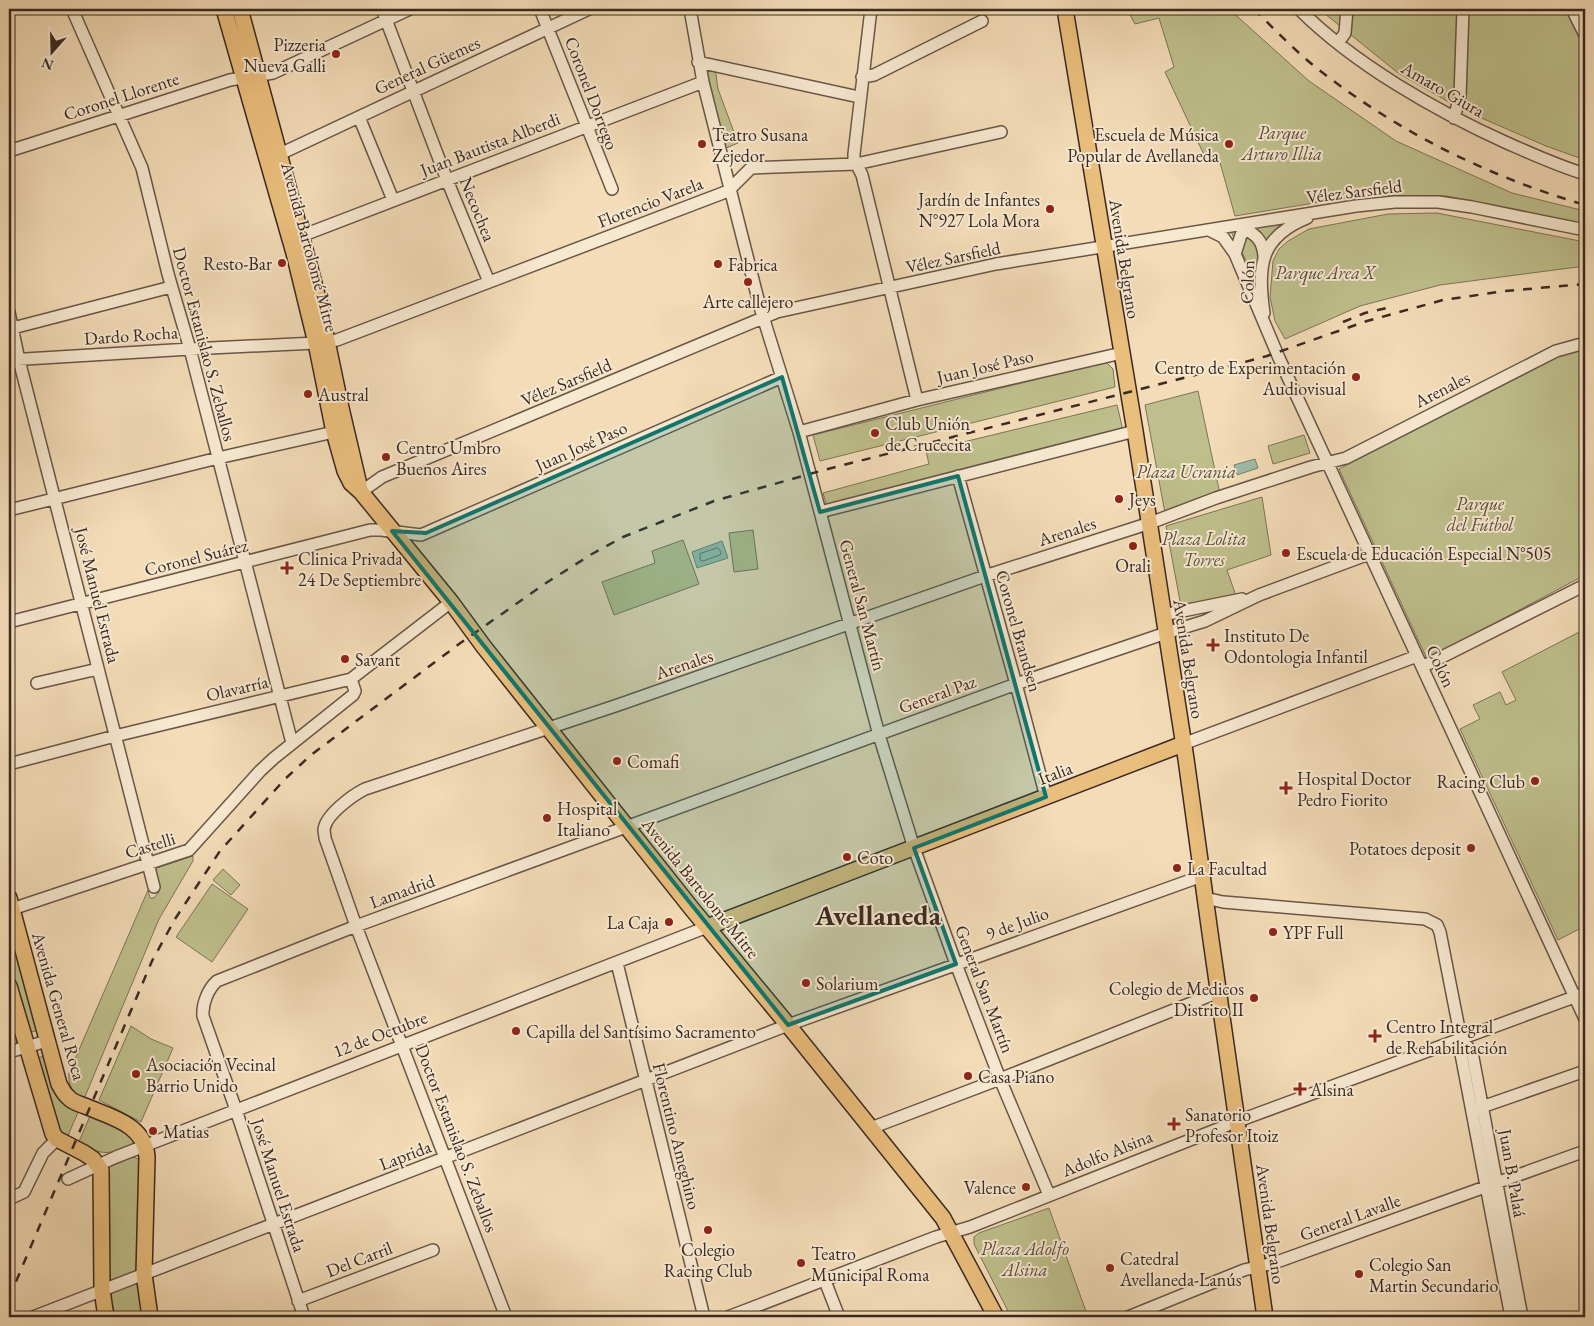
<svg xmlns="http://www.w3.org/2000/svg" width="1594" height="1326" font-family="'EB Garamond',serif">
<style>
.green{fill:#bebf8c;stroke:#7c7458}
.water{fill:#9dbca8;stroke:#758173}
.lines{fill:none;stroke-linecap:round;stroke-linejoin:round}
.shore{stroke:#6c7266;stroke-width:1}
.minor-casing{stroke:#685648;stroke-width:14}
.major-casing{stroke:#3a2923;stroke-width:18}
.minor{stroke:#f7e8d0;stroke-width:11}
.major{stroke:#eabe7c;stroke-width:15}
.rail{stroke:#3a2923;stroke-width:2.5;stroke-dasharray:9 9;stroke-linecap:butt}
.marked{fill:#0f766e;fill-opacity:0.2;stroke:#0f766e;stroke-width:4;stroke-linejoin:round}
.poi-dot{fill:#8f2418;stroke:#f7e8d0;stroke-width:2}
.labels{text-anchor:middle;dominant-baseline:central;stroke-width:4;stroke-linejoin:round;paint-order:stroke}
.poi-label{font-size:18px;fill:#3a2923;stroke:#f7e8d0;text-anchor:start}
.street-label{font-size:18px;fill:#3a2923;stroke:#f7e8d0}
.park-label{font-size:18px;font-style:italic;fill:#5b4e3d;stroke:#f7e8d0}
.town-label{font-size:28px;font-weight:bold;fill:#3a2923;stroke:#f7e8d0}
</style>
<rect width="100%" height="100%" fill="#f3dcb7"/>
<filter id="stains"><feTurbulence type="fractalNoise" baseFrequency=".004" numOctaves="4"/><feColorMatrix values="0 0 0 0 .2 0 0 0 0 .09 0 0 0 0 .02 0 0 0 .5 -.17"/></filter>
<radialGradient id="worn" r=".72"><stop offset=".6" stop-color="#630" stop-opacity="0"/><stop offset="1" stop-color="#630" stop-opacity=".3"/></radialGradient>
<path class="green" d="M1127 9H1229L1309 81 1396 141 1512 193 1585 211V224L1447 196 1363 195 1235 216 1219 159H1206L1165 72 1174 67 1159 18 1135 24Z
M1319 9H1567L1585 44V160L1546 146 1463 110 1398 73Z
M707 67 715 68 718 89 738 143 724 149 703 71Z
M1437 213 1585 242V266L1440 285 1360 306 1285 339 1275 321 1270 297 1273 261 1279 249 1288 241 1309 229 1388 214Z
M1286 221 1265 241 1257 281 1230 230Z
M1585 350V575L1427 659 1339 469 1558 356 1567 353Z
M1106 362 1113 369 1115 387 820 461 813 435Z
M1198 391 1220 494 1165 513 1145 405Z
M1117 405 1122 426 1120 431 827 506 823 493 929 464 926 451Z
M1304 435 1310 453 1273 464 1268 446Z
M1262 497 1271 555 1227 570 1236 596 1186 604 1180 601 1166 526Z
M753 530 758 569 734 572 729 533Z
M683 540 699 584 614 615 602 582 655 563 652 551Z
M1585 629V926L1558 940 1460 729 1480 719 1473 705 1500 692 1506 705 1516 700 1502 672Z
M193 856V861L159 919 84 1099C72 1093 68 1086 69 1073L148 890 150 898H154L159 892 154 875 157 868Z
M223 869 240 885 231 895 213 880Z
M212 884 248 909 212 962 176 937Z
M9 928 39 1030 28 1033 9 964Z
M131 1026 151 1039 173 1048 141 1122 99 1100Z
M42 1056 79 1110 67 1138 61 1136 37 1060Z
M90 1116 122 1128 134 1139V1143C107 1156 105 1155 78 1144Z
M133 1157 139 1159V1162L137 1271 135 1273 114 1281 107 1278 106 1170 109 1167Z
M1049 1208 1088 1317H1011L974 1244V1237L979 1233Z
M144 1274 150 1317H106L102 1290Z"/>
<path class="water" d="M1255 459 1258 468 1237 475 1234 465Z
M722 541 728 558 697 568 692 552Z"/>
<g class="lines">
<path class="shore" d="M718 548 721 552 720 555 703 561 700 560V554Z"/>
<defs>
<path id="minor" d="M72 9 142 168 168 274 190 349 292 743
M382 9 447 180 489 282
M540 9 612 189
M690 9 703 82 744 244 760 307 799 432 879 735 914 848 956 964 1000 1079 1049 1195
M871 9 854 154V159L862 175 917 400
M1299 9C1354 64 1436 111 1507 143 1532 154 1558 166 1585 174
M1572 9 1585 35
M1338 43 1345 33 1347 9
M698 62 859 97
M862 77 874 75 982 21
M359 117 393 200
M1454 118 1460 96 1463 9
M9 151 230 80 273 73 410 9
M280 154 589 9
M1239 225C1254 234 1263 238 1264 257
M1209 230 1223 237 1235 254 1279 358 1585 1019
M296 238 703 82
M1235 254 1241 235 1250 226
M9 312 19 360 154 887
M1264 313C1257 266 1260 237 1307 218
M9 329 171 287
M9 360 190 349 316 343 337 340 723 193 730 189 751 168 856 164 1001 132
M799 432 917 400 1122 353
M958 476 1016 684 1046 797
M361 492 382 477 777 312 996 264 1356 206 1395 202H1438L1472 207 1585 230
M9 510 218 458 334 432
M820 512 1135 431
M1163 615 1242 599
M9 622 370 530H381L421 535 782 377
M1422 667 1585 585
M37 683 98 669
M1183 744 1417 656
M9 764 115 736 351 679 451 602
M1205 898 1223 902 1425 919 1437 925 1440 932 1461 1039V1054L1511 1317
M9 910 189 850 260 771 274 758 353 695 355 691 351 679
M617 963 704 1317
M1461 1039 1472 1052 1522 1317
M9 1052 47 1041
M1476 1109 1585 1071
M871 1128 1000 1079 1219 992
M68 1179 116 1157 707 927
M9 1199 24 1192 43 1153 57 1139
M825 1281 839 1317
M298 1301 433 1250
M33 1317 788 1025 1202 876
M304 1317 236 1110 203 1016C202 1004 208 989 217 981L356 926 1016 684 1166 633 1205 621 1259 595 1369 554
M506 1317 356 926 325 838C325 835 324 832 324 830 325 815 353 795 365 789L618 705 985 576 1150 523 1216 498 1311 467 1346 458 1556 351 1585 343
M728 1317 936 1237 970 1227 1238 1121 1585 993
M1128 1317 1244 1270 1274 1263 1585 1151"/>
<path id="major" d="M224 9 294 253 316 343 334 432 345 471 351 483 361 492 451 602 484 647 692 909 788 1025 943 1218 996 1317
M240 9 318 298 341 408 360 489
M1065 9 1135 431 1186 759 1211 940 1265 1317
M9 898 59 1084C62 1089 64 1094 68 1097 72 1102 79 1104 85 1106 110 1117 145 1124 147 1157L144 1274 150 1317
M707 927 1183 744
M9 986 53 1134 57 1139 84 1153 93 1159 101 1170 102 1290 106 1317"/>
</defs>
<use href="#minor" class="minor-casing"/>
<use href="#major" class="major-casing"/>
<use href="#minor" class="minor"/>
<use href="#major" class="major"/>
<path class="rail" d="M1254 9C1276 31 1298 54 1323 73 1402 134 1490 177 1585 205
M1343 322 1365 313 1391 307
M9 1298 152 961 175 919 220 851 285 779 311 755 459 644 546 583 592 554 623 537 714 501 824 470 1215 370 1267 356 1367 321 1443 300 1505 291 1585 284"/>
</g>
<path class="marked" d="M782 377 820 512 958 476 1046 797 914 848 956 964 788 1025 392 531 426 533Z"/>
<g class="poi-dot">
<circle cx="336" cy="54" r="5"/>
<circle cx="702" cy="144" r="5"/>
<circle cx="1229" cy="144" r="5"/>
<circle cx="1050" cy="209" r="5"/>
<circle cx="282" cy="263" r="5"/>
<circle cx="718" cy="264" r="5"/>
<circle cx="748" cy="282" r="5"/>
<circle cx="1356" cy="377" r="5"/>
<circle cx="308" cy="394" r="5"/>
<circle cx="875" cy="433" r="5"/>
<circle cx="386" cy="457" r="5"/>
<circle cx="1119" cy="499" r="5"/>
<circle cx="1133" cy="546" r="5"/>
<circle cx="1286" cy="553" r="5"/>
<path d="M284.5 560.5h5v5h5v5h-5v5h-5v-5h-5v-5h5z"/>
<path d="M1210.5 637.5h5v5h5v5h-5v5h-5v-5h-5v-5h5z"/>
<circle cx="345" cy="659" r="5"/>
<circle cx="617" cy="761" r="5"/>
<circle cx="1535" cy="781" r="5"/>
<path d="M1283.5 780.5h5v5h5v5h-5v5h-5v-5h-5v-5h5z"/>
<circle cx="547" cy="818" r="5"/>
<circle cx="1471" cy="848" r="5"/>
<circle cx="847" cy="857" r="5"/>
<circle cx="1177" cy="868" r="5"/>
<circle cx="669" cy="922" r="5"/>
<circle cx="1273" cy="932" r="5"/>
<circle cx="806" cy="983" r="5"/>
<circle cx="1254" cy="998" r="5"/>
<circle cx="516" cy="1031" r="5"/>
<path d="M1372.5 1028.5h5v5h5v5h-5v5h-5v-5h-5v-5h5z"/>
<circle cx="136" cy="1074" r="5"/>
<circle cx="968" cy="1076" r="5"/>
<path d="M1297.5 1081.5h5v5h5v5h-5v5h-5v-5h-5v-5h5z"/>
<path d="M1171.5 1116.5h5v5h5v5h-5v5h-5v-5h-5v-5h5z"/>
<circle cx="153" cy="1131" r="5"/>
<circle cx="1026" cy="1187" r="5"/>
<circle cx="708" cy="1230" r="5"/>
<circle cx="801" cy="1263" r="5"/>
<circle cx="1110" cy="1268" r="5"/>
<circle cx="1359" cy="1274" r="5"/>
</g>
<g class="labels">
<g class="poi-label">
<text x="326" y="44" text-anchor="end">Pizzeria<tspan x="326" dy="21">Nueva Galli</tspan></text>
<text x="712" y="134">Teatro Susana<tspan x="712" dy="21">Zejedor</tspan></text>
<text x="1219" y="134" text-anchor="end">Escuela de Música<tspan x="1219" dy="21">Popular de Avellaneda</tspan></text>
<text x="1040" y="199" text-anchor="end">Jardín de Infantes<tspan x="1040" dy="21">N°927 Lola Mora</tspan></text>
<text x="272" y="263" text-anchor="end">Resto-Bar</text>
<text x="728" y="264">Fabrica</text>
<text x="748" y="301" text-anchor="middle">Arte callejero</text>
<text x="1346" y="367" text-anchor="end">Centro de Experimentación<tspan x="1346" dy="21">Audiovisual</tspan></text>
<text x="318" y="394">Austral</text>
<text x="885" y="423">Club Unión<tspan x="885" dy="21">de Crucecita</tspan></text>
<text x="396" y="447">Centro Umbro<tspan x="396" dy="21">Buenos Aires</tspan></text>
<text x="1129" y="499">Jeys</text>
<text x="1296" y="553">Escuela de Educación Especial N°505</text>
<text x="298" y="558">Clinica Privada<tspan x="298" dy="21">24 De Septiembre</tspan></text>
<text x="1133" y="565" text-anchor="middle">Orali</text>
<text x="1224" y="635">Instituto De<tspan x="1224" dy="21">Odontologia Infantil</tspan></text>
<text x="355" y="659">Savant</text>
<text x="627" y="761">Comafi</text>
<text x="1297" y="778">Hospital Doctor<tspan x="1297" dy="21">Pedro Fiorito</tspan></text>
<text x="1525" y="781" text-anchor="end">Racing Club</text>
<text x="557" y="808">Hospital<tspan x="557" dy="21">Italiano</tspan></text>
<text x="1461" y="848" text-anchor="end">Potatoes deposit</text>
<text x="857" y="857">Coto</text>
<text x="1187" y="868">La Facultad</text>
<text x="659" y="922" text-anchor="end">La Caja</text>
<text x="1283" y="932">YPF Full</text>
<text x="816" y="983">Solarium</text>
<text x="1244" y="988" text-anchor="end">Colegio de Medicos<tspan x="1244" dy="21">Distrito II</tspan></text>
<text x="1386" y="1026">Centro Integral<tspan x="1386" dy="21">de Rehabilitación</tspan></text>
<text x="526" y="1031">Capilla del Santísimo Sacramento</text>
<text x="146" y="1064">Asociación Vecinal<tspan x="146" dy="21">Barrio Unido</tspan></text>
<text x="978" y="1076">Casa Piano</text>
<text x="1310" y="1089">Alsina</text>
<text x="1185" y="1114">Sanatorio<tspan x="1185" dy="21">Profesor Itoiz</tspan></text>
<text x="163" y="1131">Matias</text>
<text x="1016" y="1187" text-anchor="end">Valence</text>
<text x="708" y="1249" text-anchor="middle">Colegio<tspan x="708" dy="21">Racing Club</tspan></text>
<text x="811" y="1253">Teatro<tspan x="811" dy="21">Municipal Roma</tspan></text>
<text x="1120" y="1258">Catedral<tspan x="1120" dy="21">Avellaneda-Lanús</tspan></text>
<text x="1369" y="1264">Colegio San<tspan x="1369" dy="21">Martin Secundario</tspan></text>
</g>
<g class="street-label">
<text transform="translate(427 65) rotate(-25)">General Güemes</text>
<text transform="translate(1443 89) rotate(30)">Amaro Giura</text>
<text transform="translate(592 93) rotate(69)">Coronel Dorrego</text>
<text transform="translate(121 96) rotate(-18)">Coronel Llorente</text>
<text transform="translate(490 144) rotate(-21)">Juan Bautista Alberdi</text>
<text transform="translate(1354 191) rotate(-7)">Vélez Sarsfield</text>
<text transform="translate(650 202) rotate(-21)">Florencio Varela</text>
<text transform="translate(478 209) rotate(68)">Necochea</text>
<text transform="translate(310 247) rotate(75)">Avenida Bartolomé Mitre</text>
<text transform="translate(953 257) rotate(-12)">Vélez Sarsfield</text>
<text transform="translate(1125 259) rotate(81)">Avenida Belgrano</text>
<text transform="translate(1247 282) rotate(-88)">Colón</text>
<text transform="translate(131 335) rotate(-4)">Dardo Rocha</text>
<text transform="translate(205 344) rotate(75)">Doctor Estanislao S. Zeballos</text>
<text transform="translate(985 366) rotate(-13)">Juan José Paso</text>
<text transform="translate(566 382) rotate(-23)">Vélez Sarsfield</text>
<text transform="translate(1442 389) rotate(-27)">Arenales</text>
<text transform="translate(581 446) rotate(-24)">Juan José Paso</text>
<text transform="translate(1067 531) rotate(-18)">Arenales</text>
<text transform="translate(196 557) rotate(-14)">Coronel Suárez</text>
<text transform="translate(98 595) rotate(76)">José Manuel Estrada</text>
<text transform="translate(863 605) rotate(75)">General San Martín</text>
<text transform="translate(1019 631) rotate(74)">Coronel Brandsen</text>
<text transform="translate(1189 659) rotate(81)">Avenida Belgrano</text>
<text transform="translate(684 664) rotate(-19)">Arenales</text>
<text transform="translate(1441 666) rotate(65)">Colón</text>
<text transform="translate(237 688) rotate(-13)">Olavarría</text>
<text transform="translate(937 694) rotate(-20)">General Paz</text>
<text transform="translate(1055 773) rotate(-21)">Italia</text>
<text transform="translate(150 845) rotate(-17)">Castelli</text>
<text transform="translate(701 888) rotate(51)">Avenida Bartolomé Mitre</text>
<text transform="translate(402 891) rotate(-20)">Lamadrid</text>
<text transform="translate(1017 923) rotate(-20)">9 de Julio</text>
<text transform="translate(985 989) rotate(69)">General San Martín</text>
<text transform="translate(59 1006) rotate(74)">Avenida General Roca</text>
<text transform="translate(380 1034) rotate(-21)">12 de Octubre</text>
<text transform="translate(677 1136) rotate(76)">Florentino Ameghino</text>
<text transform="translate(457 1138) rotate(69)">Doctor Estanislao S. Zeballos</text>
<text transform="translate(1107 1153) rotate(-22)">Adolfo Alsina</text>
<text transform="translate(405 1155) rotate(-21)">Laprida</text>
<text transform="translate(1513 1173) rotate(80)">Juan B. Palaá</text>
<text transform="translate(279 1185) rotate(72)">José Manuel Estrada</text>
<text transform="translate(1350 1217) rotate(-20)">General Lavalle</text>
<text transform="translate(1271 1224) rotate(82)">Avenida Belgrano</text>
<text transform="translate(359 1259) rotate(-21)">Del Carril</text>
</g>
<g class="park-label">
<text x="1282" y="132">Parque<tspan x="1282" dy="21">Arturo Illia</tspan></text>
<text x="1325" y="272">Parque Area X</text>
<text x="1186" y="471">Plaza Ucrania</text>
<text x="1480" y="503">Parque<tspan x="1480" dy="21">del Fútbol</tspan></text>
<text x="1204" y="538">Plaza Lolita<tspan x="1204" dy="21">Torres</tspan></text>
<text x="1025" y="1248">Plaza Adolfo<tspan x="1025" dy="21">Alsina</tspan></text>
</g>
<g class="town-label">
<text x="878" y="915">Avellaneda</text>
</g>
</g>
<rect width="1594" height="1326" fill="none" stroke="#f3dcb7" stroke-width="30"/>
<rect x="10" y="10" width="1574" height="1306" fill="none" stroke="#3a2923" stroke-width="2.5"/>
<rect x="15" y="15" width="1564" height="1296" fill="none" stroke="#3a2923"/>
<g transform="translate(52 52) rotate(200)" stroke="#f7e8d0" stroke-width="4" paint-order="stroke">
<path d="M0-4L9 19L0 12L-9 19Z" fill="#3a2923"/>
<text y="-8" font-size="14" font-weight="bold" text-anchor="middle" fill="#3a2923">N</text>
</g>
<rect width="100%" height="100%" filter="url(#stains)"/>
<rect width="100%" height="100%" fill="url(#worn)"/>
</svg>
